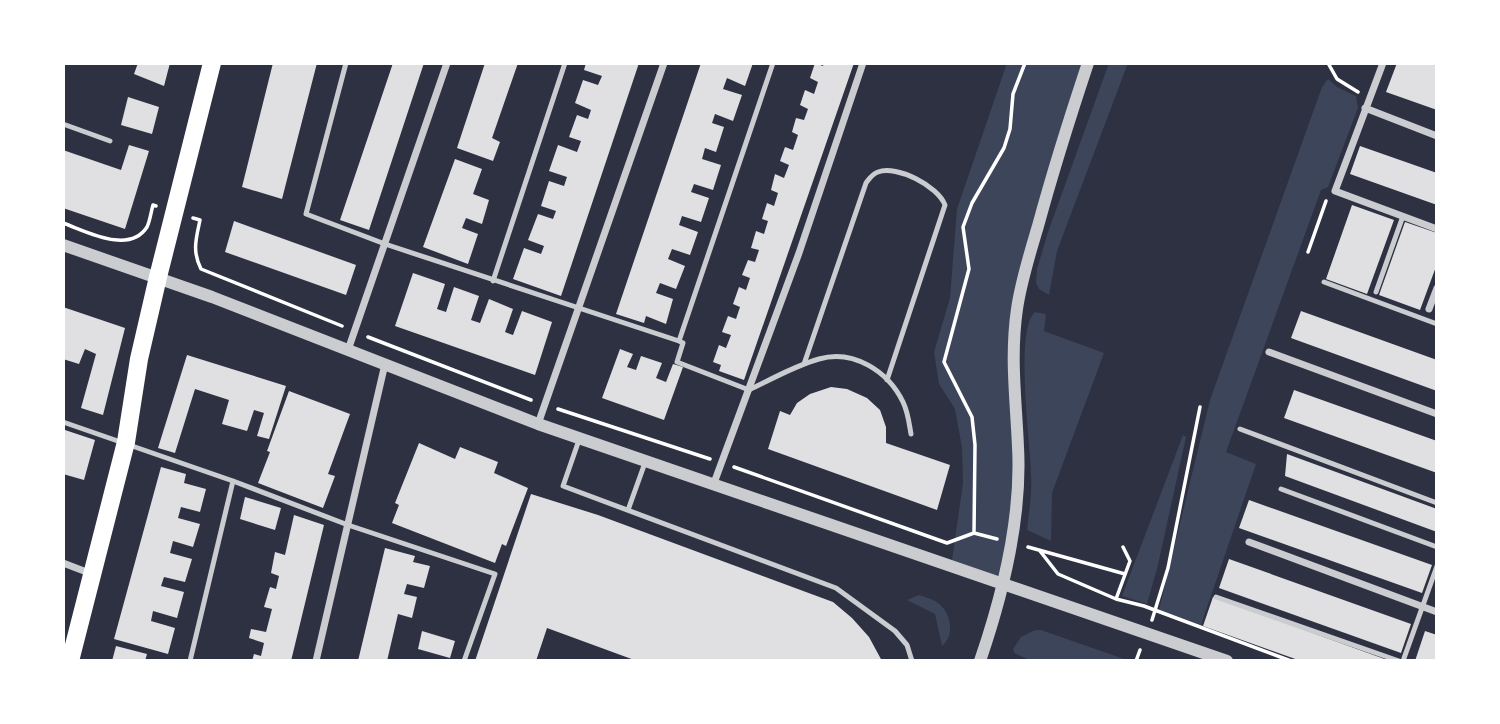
<svg xmlns="http://www.w3.org/2000/svg" width="1500" height="724" font-family="Figtree,sans-serif">
<style>
.green{fill:#3c4559}
.building{fill:#e0e0e3}
.lines{fill:none;stroke-linecap:round;stroke-linejoin:round}
.path{stroke:#fff;stroke-width:3.5}
.service{stroke:#caccd0;stroke-width:5}
.minor{stroke:#caccd0;stroke-width:7}
.tertiary{stroke:#caccd0;stroke-width:12}
.primary{stroke:#fff;stroke-width:18}
</style>
<rect width="100%" height="100%" fill="#2d3142"/>
<path class="green" d="M1007 63H1088L1017 306 1018 448 1002 583 951 567 963 483 962 448 955 409 939 384 934 352 950 298 957 209Z
M1109 63H1128L1057 251 1049 295 1039 289 1036 283 1037 269 1048 232Z
M1328 79 1337 87 1356 96 1358 108 1328 187 1321 190 1226 452 1256 464 1201 625 1159 610 1210 400 1322 87Z
M1035 312 1046 314 1044 331 1104 353 1052 493 1051 541 1027 530C1029 512 1032 494 1031 476 1031 446 1014 330 1035 312Z
M1183 435 1186 437 1158 565 1147 604 1122 596Z
M919 595C924 597 930 598 935 601 951 610 956 635 942 646L935 614 907 600Z
M1035 630H1041L1127 660 1032 661 1014 653 1013 649 1021 637Z"/>
<path class="building" d="M138 63H170L164 86 134 74Z
M273 63H317L282 199 242 187Z
M393 63H424L369 230 340 220Z
M485 63H518L492 138 500 142 493 161 457 148Z
M586 63H639L561 296 513 279 524 248 541 254 544 246 528 240 538 214 553 219 556 211 541 206 549 181 564 186 567 177 549 171 558 145 577 152 581 141 569 137 577 115 588 119 591 110 575 103 583 80 598 85 602 76 584 70Z
M701 63H753L745 86 727 78 723 89 742 95 733 121 715 114 712 123 724 127 716 152 705 148 702 159 721 165 713 190 694 184 691 192 709 198 701 222 682 216 679 225 698 232 690 255 672 249 668 259 685 266 676 289 660 283 656 293 673 299 666 324 646 316 644 323 616 314Z
M815 63 823 66 824 63H854L744 380 719 371 721 365 713 362 719 345 726 348 731 335 722 332 728 316 736 319 740 307 733 304 739 287 746 290 750 278 742 275 748 260 755 262 759 250 751 248 756 231 764 234 768 221 762 219 767 203 774 206 778 193 771 190 775 174 784 178 789 165 780 161 785 147 793 150 798 135 792 132 796 118 804 120 808 109 800 105 805 90 814 94 818 82 810 78Z
M1397 63H1430L1437 66V110L1386 92Z
M128 97 159 107 152 134 121 125Z
M129 145 149 151 125 229 63 208V150L121 170Z
M1360 146 1437 173V205L1350 174Z
M455 159 482 169 473 194 489 200 482 224 466 218 462 228 478 234 468 264 423 247Z
M1352 205 1394 220 1367 294 1326 279Z
M234 221 356 265 346 295 225 252Z
M1405 222 1437 233V264L1420 310 1379 295Z
M413 273 445 284 437 309 446 312 454 287 479 296 471 320 480 323 489 299 513 309 505 332 513 335 522 311 552 322 535 375 395 326Z
M63 307 125 328 103 415 81 408 96 354 85 349 79 364 63 359Z
M1301 311 1437 360V391L1291 338Z
M620 349 633 354 627 367 636 370 641 356 662 363 656 378 666 382 673 364 683 367 664 420 602 398Z
M187 355 286 386 269 439 257 436 264 413 254 410 247 431 222 424 229 400 195 389 175 453 158 448Z
M831 387 847 389 867 398 880 410 886 427V443L950 465 937 510 768 449 780 411 790 415 797 403 810 394Z
M1294 390 1437 441V473L1284 418Z
M289 391 350 414 328 474 335 476 323 508 258 483 270 452 267 451Z
M65 430 95 440 84 480 63 474Z
M419 443 455 459 460 447 498 462 494 473 528 488 506 546 502 544 495 563 392 523 399 505 395 503Z
M1287 454 1437 509V532L1285 476Z
M161 467 186 474 184 483 206 489 200 512 181 507 178 518 200 524 193 547 173 541 170 553 192 559 185 582 164 577 161 586 184 592 177 618 153 611 151 621 175 628 168 654 114 639Z
M531 494 598 515 833 602 852 618 869 637 882 661H637L547 628 536 661H475Z
M245 497 281 508 275 530 240 519Z
M1249 500 1432 565 1422 593 1239 528Z
M294 515 324 525 291 661H252L254 654 261 656 264 643 249 638 251 629 266 632 272 609 264 607 270 587 276 589 279 576 271 573 275 552 285 555Z
M385 548 415 556 413 562 430 566 424 588 407 584 404 594 417 597 412 618 398 614 387 661H358Z
M1229 559 1411 624 1401 653 1219 588Z
M1213 597 1390 661H1301L1203 626Z
M422 631 455 641 450 658 418 649Z
M1425 631 1437 635V661H1415Z
M116 646 147 654 145 661H112Z"/>
<g class="lines">
<path class="path" d="M1328 63 1337 79 1358 92
M193 218 200 220C196 239 192 251 201 269L342 326
M63 223C86 231 129 255 147 227 150 221 151 212 153 205L156 206
M1308 252 1326 201
M368 337 531 400
M558 409 710 459
M734 467 947 543 974 533 997 539
M974 533 975 445 972 417 944 362 969 269 963 227 972 203 1004 148 1010 129 1013 94 1025 63
M1028 547 1125 574
M1040 551 1058 574 1116 599 1144 606 1291 661
M1116 599 1130 561 1123 547
M1152 620 1168 568 1200 407
M1136 661 1140 650"/>
<path class="service" d="M346 63 306 214 385 244 679 341 773 63
M63 124 110 141
M493 281 565 63
M1324 282 1437 324
M1376 292 1403 216
M679 341 683 343 677 362 749 390C772 379 794 366 819 359 853 349 888 371 903 402 908 412 909 423 911 434
M804 364 866 183C870 178 872 174 878 172 897 165 938 186 945 205L887 380
M63 422 233 481 348 525 495 574 464 661
M1240 429 1437 503
M579 440 563 486 836 588 895 631 907 645 912 661
M1281 489 1437 547
M628 510 646 460
M1216 597 1399 661
M190 661 233 481
M1403 661 1437 566"/>
<path class="minor" d="M1383 63 1335 191 1437 229
M1365 108 1437 136
M1429 309 1437 288
M348 350 447 63
M1269 352 1437 414
M538 424 664 63
M714 483 799 253 863 63
M1249 542 1437 612
M63 563 92 574
M316 661 385 364"/>
<path class="tertiary" d="M63 245 212 297 538 424 1227 661
M980 661C1003 594 1022 518 1018 447 1016 399 1010 357 1017 309 1021 281 1030 253 1038 226 1053 171 1070 117 1088 63"/>
<path class="primary" d="M70 661 126 442 139 359 158 277 212 63"/>
</g>
<rect width="1500" height="724" fill="none" stroke="#ffffff" stroke-width="130"/>
</svg>
